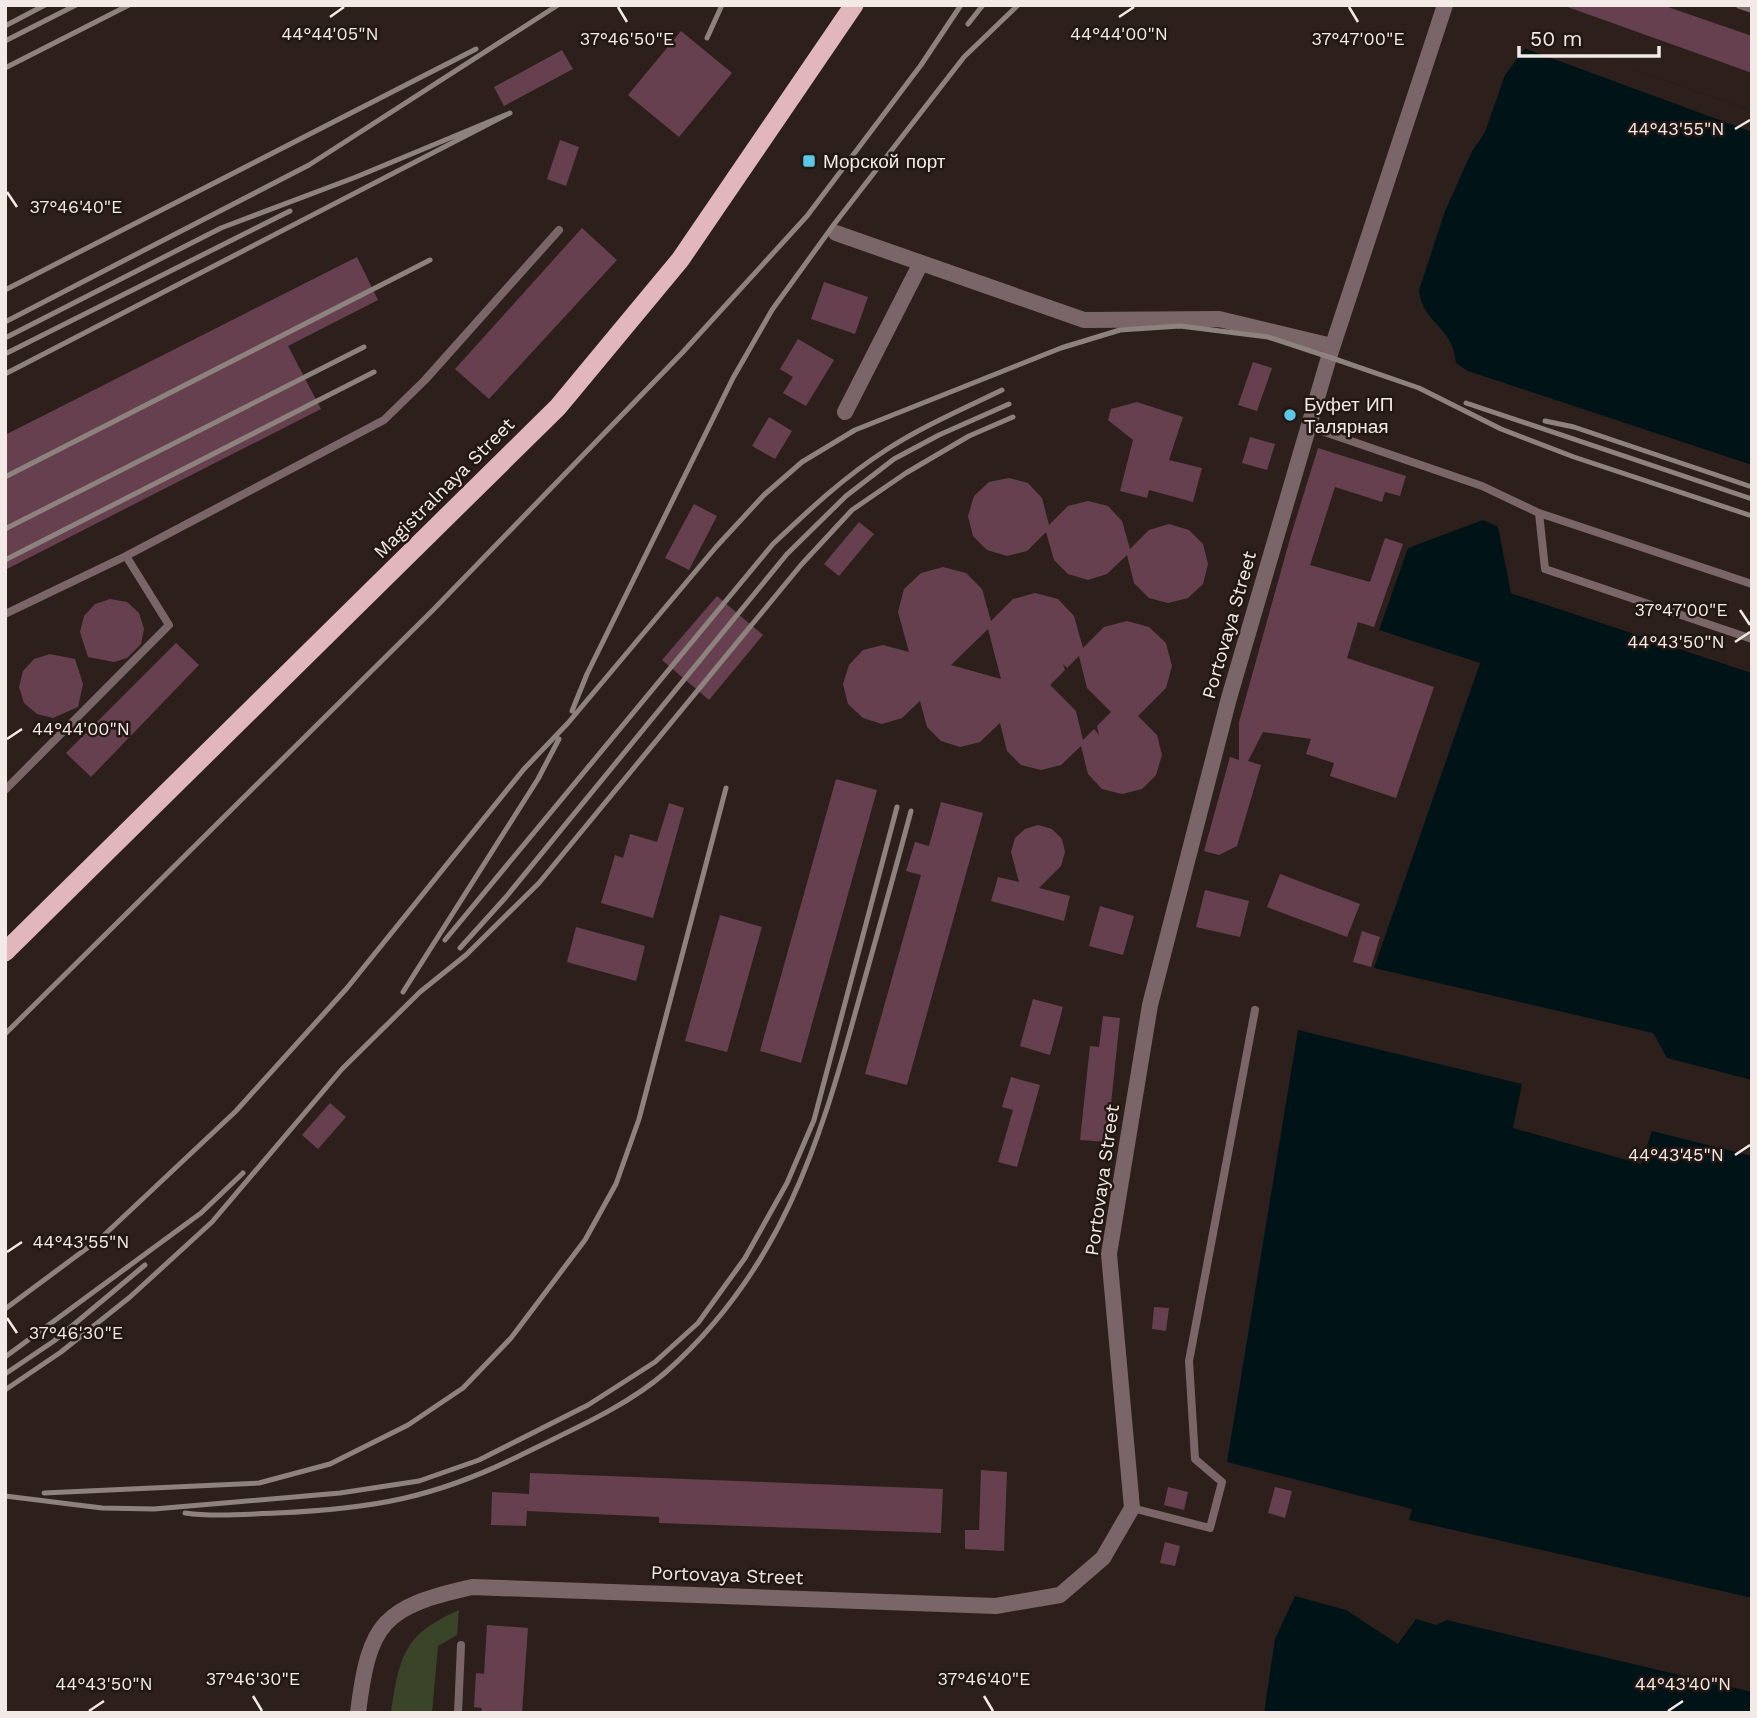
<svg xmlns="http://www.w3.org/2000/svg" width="1757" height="1718" font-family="'Work Sans',sans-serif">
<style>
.green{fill:#394428}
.water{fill:#001418}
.pier{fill:#2d201c}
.building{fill:#66404f;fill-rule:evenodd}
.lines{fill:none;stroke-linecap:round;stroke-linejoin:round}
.service{stroke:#7a6669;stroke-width:8}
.minor{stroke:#7a6669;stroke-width:16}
.trunk{stroke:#e2b6bd;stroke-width:19}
.rail{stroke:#8d827e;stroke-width:5}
.ticks{fill:none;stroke:#f3eae7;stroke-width:2.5}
.poi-dot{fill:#5ac8e6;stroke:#231713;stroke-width:2.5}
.labels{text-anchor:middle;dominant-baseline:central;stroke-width:5;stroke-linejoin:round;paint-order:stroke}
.poi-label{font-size:19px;fill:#f3eae7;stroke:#231713;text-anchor:start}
.street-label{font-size:19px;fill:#f3eae7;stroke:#231713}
.ticks-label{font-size:18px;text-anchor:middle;fill:#f3eae7;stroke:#231713;stroke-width:5;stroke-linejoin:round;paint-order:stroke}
</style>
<rect width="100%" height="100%" fill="#2d201c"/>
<path class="green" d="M459 1610 457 1635 438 1646 432 1713 391 1712C400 1655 404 1634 459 1610Z"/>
<path class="water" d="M1529 43 1563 45 1752 111V465L1468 371 1456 363C1452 324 1423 325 1419 290L1445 211 1471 153 1485 132 1505 75Z
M1483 520 1501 528 1511 593 1752 673V1080L1667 1058 1653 1033 1374 968 1480 663 1379 630 1408 548Z
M1298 1030 1522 1084 1513 1128 1641 1164 1652 1131 1752 1156V1598L1557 1554 1407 1527 1412 1509 1227 1462Z
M1295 1596 1346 1610 1398 1644 1416 1619 1436 1625 1447 1620 1752 1692V1713H1264L1275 1639Z"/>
<path class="pier" d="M1530 33 1752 111V132L1521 47Z
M1497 522 1504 526 1514 558V591L1752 669V673L1511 593Z
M1405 1519 1752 1598V1602L1557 1557 1533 1569 1405 1530Z"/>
<path class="building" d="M1562 5H1662L1752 36V73Z
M681 31 732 73 679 137 628 95Z
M562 50 573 69 504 106 494 87Z
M560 140 579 147 566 186 547 179Z
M582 228 617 260 489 399 455 369Z
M357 257 378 300 288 346 321 409 5 570V435Z
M824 282 868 297 855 334 811 319Z
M798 339 834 360 806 406 783 393 793 377 780 369Z
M1253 362 1272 368 1257 411 1238 405Z
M1137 402 1183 417 1169 460 1202 468 1193 502 1149 490 1147 498 1120 491 1133 440 1108 420 1111 409Z
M769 417 792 431 775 459 752 446Z
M1250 437 1275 444 1267 470 1242 463Z
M1318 448 1406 476 1400 496 1385 492 1382 502 1335 487 1310 565 1370 582 1385 538 1403 544 1374 627 1358 622 1347 658 1434 687 1396 798 1330 776 1334 763 1306 754 1311 739 1263 732 1248 761 1261 765 1237 846 1219 855 1204 851 1230 757 1239 760V722L1291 535Z
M1009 478 1028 483 1042 498 1049 525 1068 506 1088 501 1108 506 1122 521 1130 549 1149 530 1169 524 1189 530 1203 544 1208 564 1203 584 1188 598 1168 603 1149 598 1134 583 1127 555 1107 574 1088 580 1068 574 1054 560 1046 532 1027 551 1007 556 987 550 973 536 968 516 974 496 989 482Z
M694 504 717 516 689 570 665 558Z
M859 522 874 534 839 576 824 564Z
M943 567 966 573 982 589 991 621 1013 599 1035 593 1058 599 1074 616 1083 648 1104 627 1127 621 1149 627 1166 643 1172 666 1166 688 1138 716 1157 735 1162 755 1156 775 1142 789 1122 794 1102 789 1088 774 1081 746 1061 765 1041 770 1021 765 1007 751 1000 723 980 742 960 747 941 741 927 727 920 701 902 718 882 724 863 718 848 704 843 684 849 665 863 650 883 645 909 652 898 612 904 589 921 573ZM988 629 1001 679 951 665ZM1079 656 1087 688 1111 712 1097 726 1099 735 1094 729 1083 740 1076 711 1050 685 1065 670 1063 664 1067 668Z
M717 596 763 635 709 700 662 660Z
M110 599 127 602 139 613 144 629 141 644 127 658 114 662 88 657 80 632 84 616 95 604Z
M176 643 199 665 91 777 66 753Z
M50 654 75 659 83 684 78 707 53 718 37 714 24 703 19 687 23 671 34 659Z
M836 779 877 790 801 1063 760 1051Z
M941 802 983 813 907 1085 865 1074 921 875 906 871 915 842 929 846Z
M669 803 684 808 653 918 601 903 615 855 623 858 630 834 657 842Z
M1038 825 1052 829 1062 839 1065 852 1061 866 1039 888 1070 896 1064 921 991 901 998 877 1019 882 1011 852 1015 838 1025 829Z
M1280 874 1360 904 1347 937 1267 907Z
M1205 890 1249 901 1240 937 1196 927Z
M1100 906 1134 916 1123 955 1089 946Z
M720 915 762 927 727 1052 685 1041Z
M576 927 645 946 636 981 567 962Z
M1362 931 1380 937 1371 967 1353 962Z
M1033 999 1063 1007 1050 1055 1020 1046Z
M1103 1016 1120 1018 1107 1142 1080 1140 1090 1046 1099 1047Z
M1011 1077 1040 1085 1017 1167 998 1162 1013 1110 1002 1107Z
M330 1103 346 1117 318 1149 302 1135Z
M1154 1307 1169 1308 1166 1331 1152 1329Z
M981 1470 1007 1472 1004 1551 965 1549V1530H979Z
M530 1473 943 1489 941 1533 659 1523V1517L527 1511 526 1526 491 1525 492 1492 529 1494Z
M1168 1487 1188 1492 1184 1510 1164 1505Z
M1275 1487 1292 1491 1285 1518 1268 1513Z
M1165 1542 1180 1546 1175 1566 1160 1563Z
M487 1625 528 1628 522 1713H481L482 1708 474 1707 476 1673 484 1674Z"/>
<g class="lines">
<path class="service" d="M1740 5 1752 9
M1310 427 1482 486 1539 513 1752 584
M1539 513 1545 569 1752 639
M5 614 126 556 384 420 425 380 559 230
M5 790 169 625 126 556
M1132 1508 1210 1528 1222 1482 1195 1459 1189 1361 1255 1010
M458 1713 461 1645"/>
<path class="minor" d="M836 233 1084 320 1219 319 1332 346
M845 412 921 263
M358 1713C369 1622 383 1607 472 1587L996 1606 1060 1595 1103 1558 1132 1508 1109 1254 1150 1005 1229 698 1329 357 1445 5"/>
<path class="trunk" d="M5 952 558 407 680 260 854 5"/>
<path class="rail" d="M968 24 983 5
M5 26 45 5
M707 38 722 5
M5 41 76 5
M5 68 129 5
M5 290 476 49
M5 322 309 165 558 5
M5 338 221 228 356 177 510 113 5 374
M5 354 290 211
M1466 403 1752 499
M1545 421 1574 427 1752 487
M5 477 430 260
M5 529 364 347
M5 560 374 372
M572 711 587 674 733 378 772 310 835 223 964 57 1018 5
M445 940 773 544C809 510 844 477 886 450 923 426 963 409 1002 390
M460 948 506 897 787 554 846 496 894 459 939 435 1009 404
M403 992 538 779 559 739
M5 1034 433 610 682 353 807 216 921 65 961 5
M5 1309 102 1237 236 1111 347 988 524 769 568 723 716 547 764 495 802 462 855 430 1061 348 1120 330 1180 326 1268 337 1329 357 1419 388 1501 429 1574 457 1752 516
M5 1357 201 1213 243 1173
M5 1374 54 1341 145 1265
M5 1390 61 1352 130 1297 212 1222 342 1069 420 992 466 955 539 883 801 565 852 510 906 473 969 436 1013 417
M44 1493 259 1483 330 1464 408 1425 463 1388 511 1338 585 1240 616 1184 639 1119 726 788
M5 1496 102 1508 154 1509 340 1493 419 1481 479 1460 588 1405 655 1362 698 1323 745 1258 787 1183 814 1120 897 807
M185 1513C215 1517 245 1514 276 1513 372 1509 436 1498 523 1454 571 1430 626 1407 666 1372 781 1270 819 1145 858 1003 876 939 894 875 911 811"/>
</g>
<path class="ticks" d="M618 7 627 22M1349 7 1358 22M330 17 344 7M1119 17 1134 7M1735 129 1750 120M7 192 17 207M1740 610 1750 625M1735 642 1750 632M7 739 22 729M1735 1155 1750 1145M7 1252 22 1242M7 1318 17 1333M253 1696 262 1711M984 1696 993 1711M89 1711 104 1701M1668 1711 1683 1701"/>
<g class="poi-dot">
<rect x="802" y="154" width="14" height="14" rx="3.5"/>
<circle cx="1290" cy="415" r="7"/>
</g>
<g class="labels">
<g class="poi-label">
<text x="823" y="161">Морской порт</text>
<text x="1304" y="404">Буфет ИП<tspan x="1304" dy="22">Талярная</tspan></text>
</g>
<g class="street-label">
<text transform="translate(444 488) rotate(-45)">Magistralnaya Street</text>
<text transform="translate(1229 625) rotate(-74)">Portovaya Street</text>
<text transform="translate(1102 1180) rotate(-82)">Portovaya Street</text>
<text transform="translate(727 1575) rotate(2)">Portovaya Street</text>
</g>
</g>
<g class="ticks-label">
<text x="330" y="40">44°44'05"N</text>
<text x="1119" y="40">44°44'00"N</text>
<text x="627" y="45">37°46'50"E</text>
<text x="1358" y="45">37°47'00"E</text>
<text x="1676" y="135">44°43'55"N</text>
<text x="76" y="213">37°46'40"E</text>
<text x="1681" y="616">37°47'00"E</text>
<text x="1676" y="648">44°43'50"N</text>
<text x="81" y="735">44°44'00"N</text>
<text x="1676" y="1161">44°43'45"N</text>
<text x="81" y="1248">44°43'55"N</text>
<text x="76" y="1339">37°46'30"E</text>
<text x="253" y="1685">37°46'30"E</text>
<text x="984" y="1685">37°46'40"E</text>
<text x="104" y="1690">44°43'50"N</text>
<text x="1683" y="1690">44°43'40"N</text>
</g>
<rect width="1757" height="1718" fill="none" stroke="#f3eae7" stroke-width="14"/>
<path d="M1519 46v10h140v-10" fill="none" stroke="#f3eae7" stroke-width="3.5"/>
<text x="1530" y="46" font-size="21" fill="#f3eae7" stroke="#231713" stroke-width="5" paint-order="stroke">50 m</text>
</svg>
